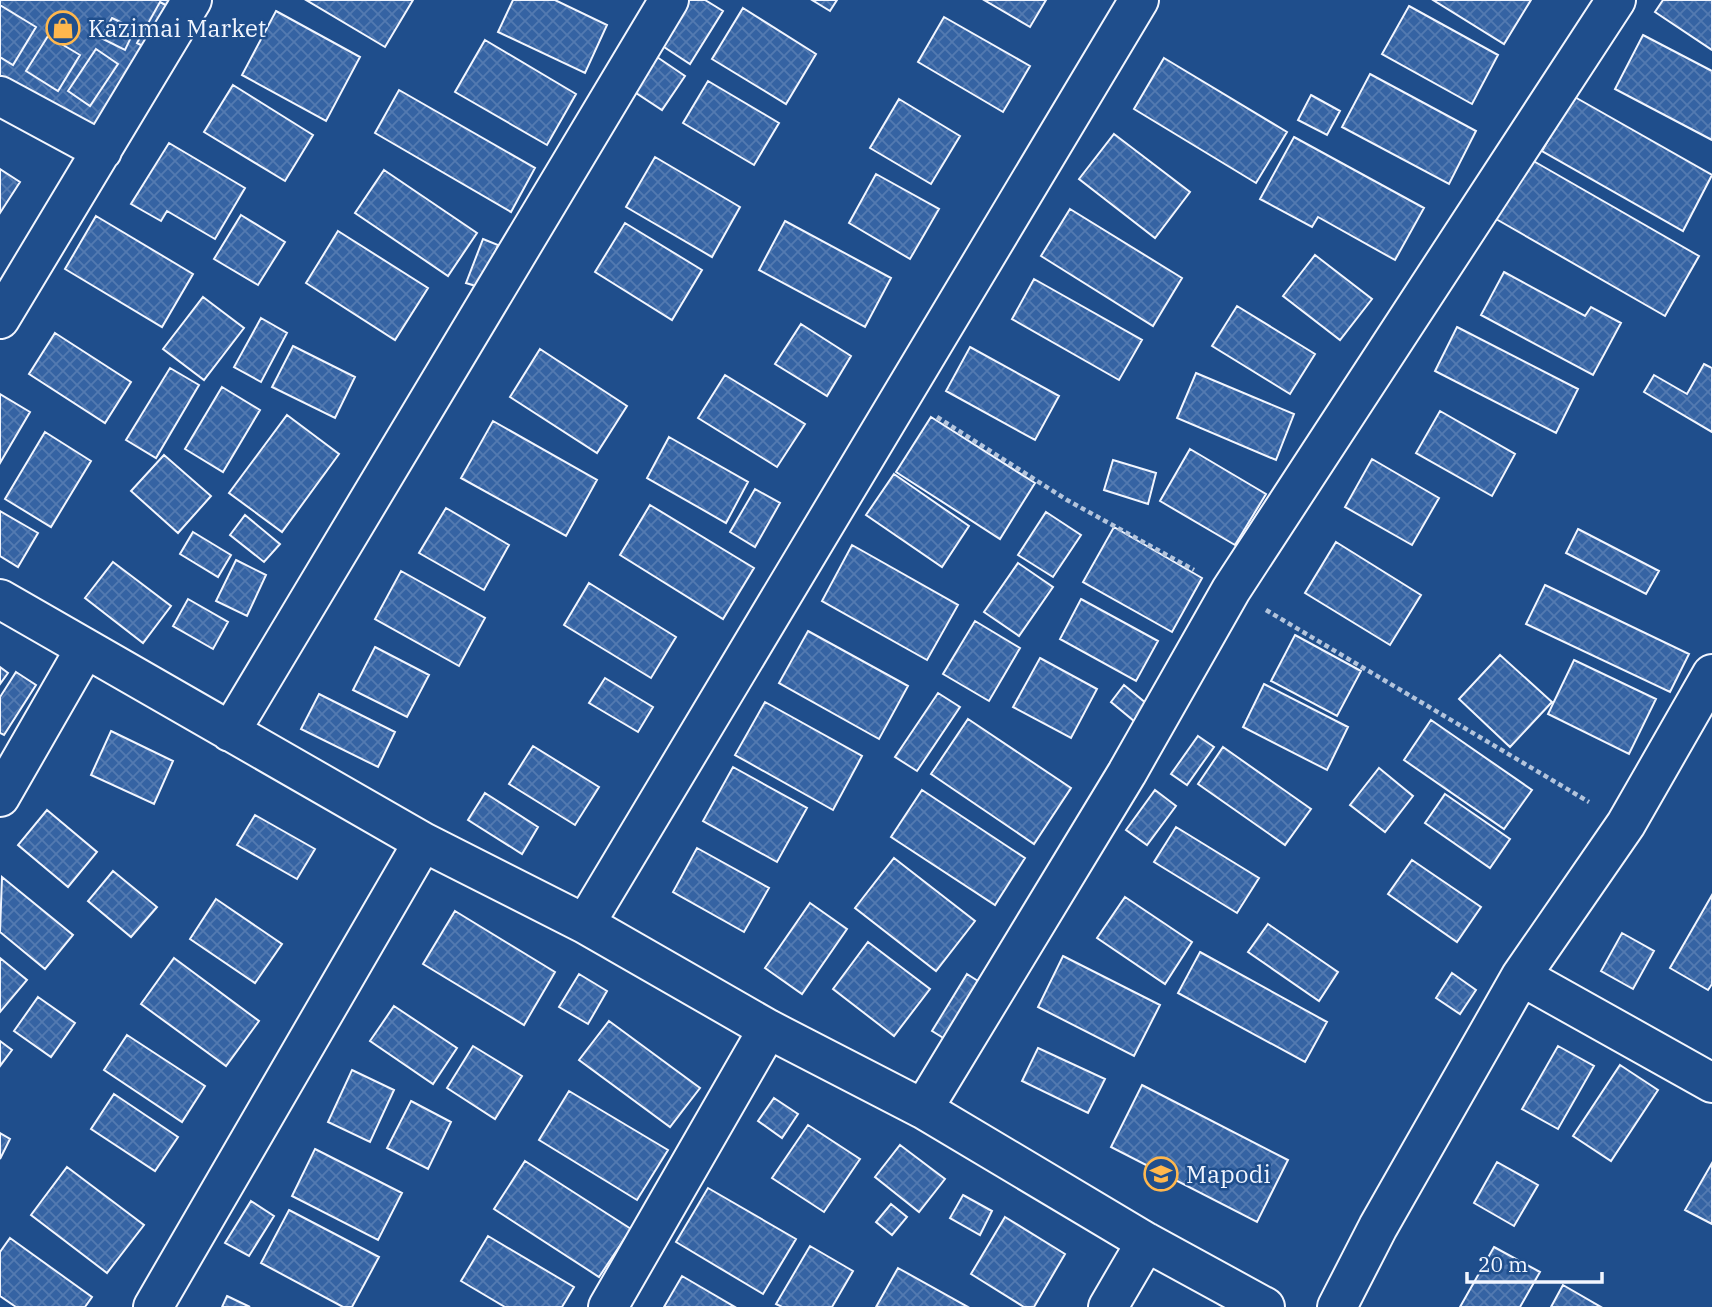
<svg xmlns="http://www.w3.org/2000/svg" width="1712" height="1307" font-family="'IBM Plex Serif',serif">
<style>
.building{fill:url(#building-cross-hatch);stroke:#f2f6ff;stroke-width:2}
.lines{fill:none;stroke-linecap:round;stroke-linejoin:round}
.street-casing{stroke:#f2f6ff;stroke-width:42}
.path{stroke:#b3c4dc;stroke-width:4.5;stroke-dasharray:5 3.5;stroke-linecap:butt}
.street{stroke:#1f4e8c;stroke-width:38}
.labels{text-anchor:middle;dominant-baseline:central;stroke-width:5;stroke-linejoin:round;paint-order:stroke}
.poi-label{font-size:24px;fill:#f2f6ff;stroke:#1f4e8c;text-anchor:start}
</style>
<defs>
<pattern id="building-cross-hatch" width="8" height="8" patternUnits="userSpaceOnUse" patternTransform="scale(1.75)"><rect width="8" height="8" fill="#3563a3"/><path d="M0 0l8 8M0 8l8-8" fill="none" stroke="#537ab1"/></pattern>
</defs>
<rect width="100%" height="100%" fill="#1f4e8c"/>
<path class="building" d="M0 0H181L104 137 0 82Z
M306 0H413L385 47Z
M513 0H555L607 25 585 73 498 32Z
M689 0H705L723 11 690 64 661 45Z
M812 0H837L830 11Z
M984 0H1046L1030 27Z
M1433 0H1531L1504 44Z
M1663 0H1712V50L1655 12Z
M160 2 171 8 148 49 137 43Z
M0 5 36 27 13 65 0 57Z
M1409 6 1498 55 1472 104 1382 54Z
M743 8 816 54 786 104 712 59Z
M276 11 360 57 326 121 242 75Z
M944 17 1030 66 1003 112 918 62Z
M112 18 135 29 125 50 101 38Z
M1643 35 1712 71V140L1615 89Z
M48 36 80 55 58 91 26 71Z
M485 40 576 94 547 145 455 92Z
M96 49 118 64 90 106 68 91Z
M657 57 685 76 662 110 633 91Z
M1164 58 1287 132 1256 183 1134 109Z
M1370 74 1476 131 1449 184 1342 127Z
M708 81 779 123 754 165 683 123Z
M233 85 313 135 285 181 204 132Z
M399 90 535 168 511 212 375 133Z
M1311 95 1340 111 1327 135 1298 120Z
M1573 96 1712 175 1683 231 1542 151Z
M899 99 960 136 931 184 870 148Z
M1114 134 1190 192 1155 238 1079 179Z
M1294 137 1424 208 1395 260 1318 217 1312 227 1260 199Z
M169 143 245 188 215 239 167 211 161 221 131 204Z
M655 157 740 207 712 257 626 207Z
M1530 159 1699 256 1665 316 1496 219Z
M0 169 20 182 0 213Z
M384 170 477 233 448 276 355 213Z
M876 174 939 209 910 259 849 223Z
M1070 209 1182 278 1153 326 1041 256Z
M241 215 285 242 258 285 214 259Z
M96 216 193 274 162 327 65 269Z
M785 221 891 278 865 327 759 270Z
M625 223 702 270 672 320 595 272Z
M338 231 428 288 395 340 306 283Z
M483 239 498 245 482 288 466 283Z
M1315 255 1372 299 1340 340 1283 296Z
M1504 272 1585 316 1591 307 1621 323 1593 375 1481 315Z
M1034 279 1142 340 1119 380 1012 319Z
M203 297 244 328 204 380 163 349Z
M1237 306 1315 354 1290 394 1212 346Z
M261 318 287 333 261 382 234 367Z
M801 324 851 356 827 396 775 364Z
M1457 327 1578 389 1556 433 1435 371Z
M55 333 131 382 105 423 29 374Z
M293 346 355 377 335 418 272 387Z
M970 347 1059 396 1035 440 946 391Z
M540 349 627 406 597 453 510 397Z
M1704 364 1712 368V432L1644 392 1654 375 1687 394Z
M170 368 199 385 156 458 126 440Z
M1196 373 1294 414 1276 460 1177 418Z
M725 375 805 424 777 467 698 418Z
M222 387 260 410 223 472 185 449Z
M0 394 30 412 0 463Z
M1440 411 1515 454 1492 496 1416 453Z
M287 415 339 454 282 532 229 493Z
M931 417 1035 483 1000 539 896 472Z
M493 421 597 480 566 536 461 478Z
M45 432 91 461 51 527 5 499Z
M669 437 748 482 726 523 647 478Z
M1190 449 1266 494 1235 545 1160 501Z
M164 455 211 496 178 533 131 491Z
M1372 459 1439 498 1412 545 1345 507Z
M1113 460 1156 473 1148 504 1104 490Z
M894 474 969 526 942 567 866 515Z
M755 489 780 503 755 547 730 532Z
M650 505 754 568 723 619 620 555Z
M446 508 509 545 484 590 419 553Z
M0 511 38 533 18 567 0 556Z
M1046 512 1081 535 1053 577 1018 555Z
M245 515 280 544 264 562 230 535Z
M1114 527 1202 578 1172 632 1083 582Z
M1578 529 1659 571 1646 594 1566 553Z
M193 532 231 555 218 577 180 554Z
M1336 542 1421 595 1390 645 1305 593Z
M852 545 958 605 927 660 822 601Z
M236 560 266 575 247 616 216 601Z
M113 562 171 606 143 643 85 598Z
M1018 563 1053 587 1019 636 984 612Z
M401 571 485 618 459 666 375 619Z
M589 583 676 637 651 678 564 625Z
M1545 585 1689 654 1670 692 1526 624Z
M188 599 228 622 213 649 173 626Z
M1081 599 1158 641 1136 681 1060 639Z
M975 621 1020 648 989 701 943 674Z
M808 631 908 686 879 739 779 683Z
M1295 635 1361 671 1337 716 1271 681Z
M375 647 429 675 407 717 353 690Z
M1500 655 1552 702 1510 747 1459 699Z
M1040 658 1097 689 1071 738 1013 707Z
M1574 660 1656 699 1629 754 1548 714Z
M0 667 8 673 0 684Z
M16 672 36 685 4 735 0 733V697Z
M605 678 653 707 638 732 589 703Z
M1264 684 1348 727 1327 770 1243 727Z
M1124 685 1147 704 1134 721 1111 702Z
M938 693 960 707 917 771 895 757Z
M319 694 395 732 378 767 301 729Z
M765 702 862 756 833 810 735 755Z
M968 719 1071 788 1034 844 931 774Z
M1431 720 1532 790 1504 829 1404 760Z
M111 731 173 761 154 804 91 775Z
M1198 736 1214 747 1187 785 1171 774Z
M533 746 599 787 575 825 509 784Z
M1223 747 1311 809 1285 845 1198 784Z
M733 767 807 808 777 862 703 821Z
M1379 768 1413 796 1385 832 1350 805Z
M922 790 1025 858 995 905 891 837Z
M1155 790 1176 806 1147 845 1126 830Z
M485 793 538 827 522 854 468 820Z
M1445 794 1510 839 1490 868 1425 823Z
M47 810 97 852 68 887 18 845Z
M255 815 315 849 297 879 237 845Z
M1176 827 1259 878 1237 913 1154 862Z
M697 848 769 888 744 932 673 892Z
M894 858 975 921 936 971 855 908Z
M1412 860 1481 907 1457 942 1388 894Z
M113 871 157 907 131 937 88 901Z
M2 877 73 935 45 969 0 932Z
M1712 895V984L1708 990 1670 968Z
M1125 897 1192 942 1165 984 1097 938Z
M216 899 282 944 255 983 190 939Z
M810 903 847 929 802 994 765 968Z
M455 911 555 972 524 1025 423 964Z
M1268 924 1338 972 1319 1001 1248 952Z
M1622 933 1654 951 1633 989 1601 971Z
M868 942 930 989 894 1036 833 989Z
M1200 952 1327 1022 1305 1062 1178 993Z
M1063 956 1160 1005 1134 1056 1038 1007Z
M0 958 27 980 0 1012Z
M174 958 259 1021 226 1066 141 1004Z
M1452 973 1476 990 1460 1014 1436 998Z
M579 974 607 991 588 1024 559 1007Z
M967 974 989 988 955 1045 932 1031Z
M38 997 75 1023 51 1057 14 1031Z
M394 1006 457 1048 433 1084 370 1041Z
M609 1021 700 1088 670 1127 579 1060Z
M127 1035 205 1086 182 1122 104 1070Z
M0 1041 12 1050 0 1066Z
M473 1046 522 1076 495 1119 447 1088Z
M1558 1046 1594 1066 1558 1129 1522 1109Z
M1038 1048 1105 1079 1088 1113 1022 1081Z
M1620 1065 1658 1090 1611 1161 1573 1136Z
M352 1070 394 1090 370 1142 328 1122Z
M1142 1085 1288 1160 1257 1222 1111 1147Z
M569 1091 668 1150 637 1200 539 1140Z
M114 1094 178 1137 155 1171 91 1129Z
M774 1098 798 1114 782 1138 758 1121Z
M411 1101 451 1122 428 1169 387 1148Z
M808 1125 860 1159 824 1212 772 1178Z
M0 1133 10 1139 0 1159Z
M900 1145 945 1179 919 1212 875 1177Z
M315 1149 402 1193 378 1240 292 1196Z
M525 1161 631 1229 599 1277 494 1209Z
M1497 1162 1538 1185 1514 1226 1474 1203Z
M1712 1163V1224L1685 1210Z
M67 1167 144 1225 107 1273 31 1215Z
M708 1188 796 1239 763 1294 676 1242Z
M963 1195 992 1211 980 1235 950 1218Z
M251 1201 274 1216 249 1256 225 1243Z
M891 1204 907 1217 892 1235 876 1222Z
M289 1210 379 1257 352 1307H343L261 1263Z
M1005 1217 1065 1254 1034 1307H1024L971 1274Z
M488 1236 574 1287 562 1307H505L461 1281Z
M10 1238 92 1297 85 1307H16L0 1296V1252Z
M810 1246 853 1271 832 1307H782L776 1304Z
M1494 1247 1540 1272 1520 1307H1460Z
M898 1268 968 1307H876Z
M682 1276 735 1307H664Z
M1563 1285 1601 1307H1551Z
M227 1296 250 1307H222Z"/>
<g class="lines">
<defs>
<path id="street" d="M0 96 102 151
M0 319 192 0
M0 599 423 842 585 924 768 1029 923 1109 1146 1242 1265 1307
M230 732 669 0
M0 797 85 649
M585 924 1139 0
M1521 976 1712 1083
M923 1109 1127 773 1231 590 1616 0
M153 1307 423 842
M608 1307 768 1029
M1108 1307 1146 1242
M1337 1307 1378 1227 1521 976 1626 824 1712 674"/>
</defs>
<use href="#street" class="street-casing"/>
<path class="path" d="M937 417 1067 500 1194 570
M1266 610 1589 802"/>
<use href="#street" class="street"/>
</g>
<defs>
<symbol id="shop-ring" viewBox="-11 -11 22 22"><circle r="9.5" fill="#1f4e8c" stroke="#ffb74d" stroke-width="1.5"/><path d="M-5-2.5h2.3a2.7 3.5 0 0 1 5.4 0H5L5.5 6h-11ZM-1.5-2.5h3a1.5 2.3 0 0 0-3 0Z" fill="#ffb74d"/></symbol>
<symbol id="school-ring" viewBox="-11 -11 22 22"><circle r="9.5" fill="#1f4e8c" stroke="#ffb74d" stroke-width="1.5"/><path d="M0-5L7-2L0 1L-7-2ZM-4 1L0 2.5L4 1V4Q0 6-4 4Z" fill="#ffb74d"/></symbol>
</defs>
<g fill-rule="evenodd">
<use href="#shop-ring" x="44" y="9" width="38" height="38"/>
<use href="#school-ring" x="1142" y="1155" width="38" height="38"/>
</g>
<g class="labels">
<g class="poi-label">
<text x="88" y="28">Kazimai Market</text>
<text x="1186" y="1174">Mapodi</text>
</g>
</g>
<path d="M1467 1272v10h135v-10" fill="none" stroke="#f2f6ff" stroke-width="3.5"/>
<text x="1478" y="1272" font-size="21" fill="#f2f6ff" stroke="#1f4e8c" stroke-width="5" paint-order="stroke">20 m</text>
</svg>
